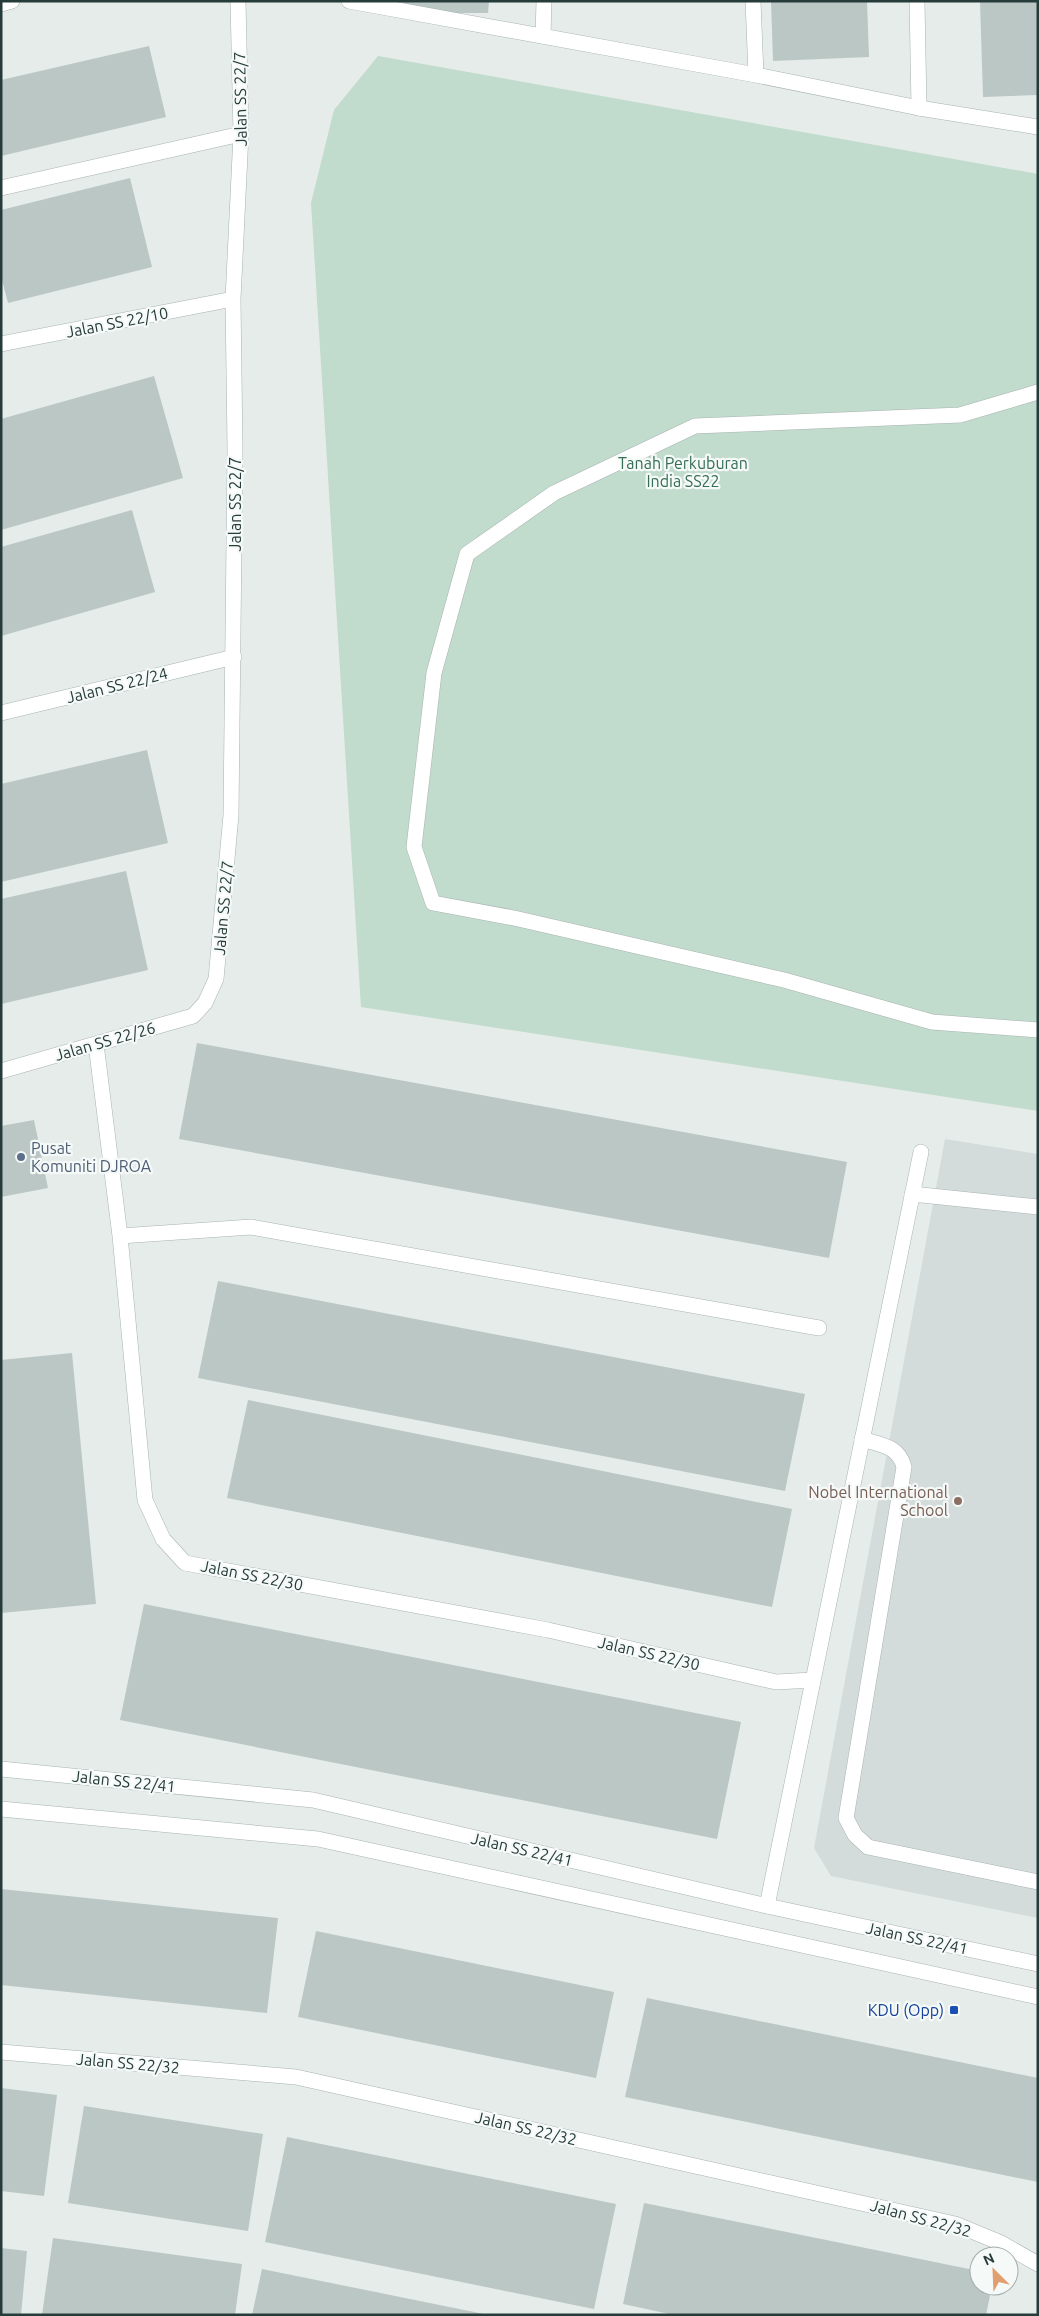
<svg xmlns="http://www.w3.org/2000/svg" width="1039" height="2316" font-family="Ubuntu,sans-serif">
<style>
.built{fill:#d3dcda}
.green{fill:#c1dbcc}
.building{fill:#bbc7c4}
.lines{fill:none;stroke-linecap:round;stroke-linejoin:round}
.service-casing{stroke:#a8b4b2;stroke-width:16}
.minor-casing{stroke:#a8b4b2;stroke-width:16}
.tertiary-casing{stroke:#a8b4b2;stroke-width:16}
.service{stroke:#fff;stroke-width:15}
.minor{stroke:#fff;stroke-width:15}
.tertiary{stroke:#fff;stroke-width:15}
.service-dot{fill:#5c6f8a;stroke:#f5f9f8;stroke-width:2}
.education-dot{fill:#8d6e63;stroke:#f5f9f8;stroke-width:2}
.transit-dot{fill:#1a4fb4;stroke:#f5f9f8;stroke-width:2}
.labels{text-anchor:middle;dominant-baseline:central;stroke-width:4.5;stroke-linejoin:round;paint-order:stroke}
.street-label{font-size:16px;fill:#263c3a;stroke:#f5f9f8}
.park-label{font-size:16px;fill:#356e55;stroke:#f5f9f8}
.service-label{font-size:16px;fill:#4e5e75;stroke:#f5f9f8;text-anchor:start}
.education-label{font-size:16px;fill:#785e54;stroke:#f5f9f8;text-anchor:end}
.transit-label{font-size:16px;fill:#164399;stroke:#f5f9f8;text-anchor:end}
</style>
<rect width="100%" height="100%" fill="#e5ecea"/>
<path class="built" d="M945 1139 1038 1154V1918L831 1876 814 1848Z"/>
<path class="green" d="M378 56 1038 174V1111L361 1007 311 203 334 110Z"/>
<path class="building" d="M403 1H489L488 13H403Z
M771 1H867L869 57 773 61Z
M980 1H1038V95L983 97Z
M149 46 166 117 1 156V80Z
M130 178 152 267 8 303 1 276V210Z
M154 376 183 478 1 530V419Z
M132 510 155 592 1 636V547Z
M147 750 168 843 1 882V784Z
M126 871 148 970 1 1004V899Z
M197 1043 847 1162 829 1258 179 1139Z
M34 1120 48 1188 1 1197V1126Z
M218 1281 805 1394 785 1491 198 1378Z
M72 1353 96 1604 1 1613V1360Z
M248 1400 792 1509 772 1607 227 1498Z
M144 1604 741 1722 717 1839 120 1720Z
M1 1889 278 1918 267 2013 1 1985Z
M316 1931 614 1992 596 2078 298 2017Z
M647 1998 1038 2078V2182L625 2097Z
M1 2088 57 2095 44 2196 1 2191Z
M84 2106 263 2134 248 2231 68 2203Z
M287 2137 616 2204 594 2309 265 2242Z
M644 2203 979 2271V2286H992L986 2315H674L623 2304Z
M53 2238 242 2264 235 2315H42Z
M1 2248 27 2251 21 2315H1Z
M262 2269 484 2314V2315H252Z"/>
<g class="lines">
<defs>
<path id="service" d="M349 1 756 75 919 108 1038 127
M753 1 756 75
M1 188 241 134
M1038 392 960 415 695 426 554 493 467 554 434 673 414 847 433 903 514 918 784 980 932 1022 1038 1030
M912 1194 1038 1207
M862 1439C881 1445 899 1446 904 1467L846 1818 855 1835 868 1847 1038 1882"/>
<path id="minor" d="M917 1 919 108
M1 4 12 1
M543 36 544 1
M1 344 233 299
M1 713 234 657
M96 1044 120 1236 145 1500 163 1539 185 1563 548 1630 776 1682 813 1680
M1 1071 193 1016 205 1003 216 979 231 815 235 450 233 299 241 134 238 1
M120 1236 251 1227 819 1328
M767 1906 921 1152
M1 2052 296 2077 955 2224 1001 2243 1038 2264"/>
<path id="tertiary" d="M1 1769 313 1800 767 1906 1038 1964
M1 1809 318 1839 1038 1997"/>
</defs>
<use href="#service" class="service-casing"/>
<use href="#minor" class="minor-casing"/>
<use href="#tertiary" class="tertiary-casing"/>
<use href="#service" class="service"/>
<use href="#minor" class="minor"/>
<use href="#tertiary" class="tertiary"/>
</g>
<circle class="service-dot" cx="21" cy="1157" r="5"/>
<circle class="education-dot" cx="958" cy="1501" r="5"/>
<rect class="transit-dot" x="949" y="2005" width="10" height="10" rx="2.5"/>
<g class="labels">
<g class="street-label">
<text transform="translate(240 99) rotate(-91)">Jalan SS 22/7</text>
<text transform="translate(117 322) rotate(-11)">Jalan SS 22/10</text>
<text transform="translate(235 504) rotate(-90)">Jalan SS 22/7</text>
<text transform="translate(117 685) rotate(-14)">Jalan SS 22/24</text>
<text transform="translate(223 908) rotate(-85)">Jalan SS 22/7</text>
<text transform="translate(105 1041) rotate(-16)">Jalan SS 22/26</text>
<text transform="translate(252 1575) rotate(11)">Jalan SS 22/30</text>
<text transform="translate(649 1653) rotate(13)">Jalan SS 22/30</text>
<text transform="translate(124 1781) rotate(6)">Jalan SS 22/41</text>
<text transform="translate(522 1849) rotate(13)">Jalan SS 22/41</text>
<text transform="translate(917 1938) rotate(12)">Jalan SS 22/41</text>
<text transform="translate(128 2063) rotate(5)">Jalan SS 22/32</text>
<text transform="translate(526 2128) rotate(13)">Jalan SS 22/32</text>
<text transform="translate(921 2218) rotate(15)">Jalan SS 22/32</text>
</g>
<g class="park-label">
<text x="683" y="463">Tanah Perkuburan<tspan x="683" dy="18">India SS22</tspan></text>
</g>
<g class="service-label">
<text x="31" y="1148">Pusat<tspan x="31" dy="18">Komuniti DJROA</tspan></text>
</g>
<g class="education-label">
<text x="948" y="1492">Nobel International<tspan x="948" dy="18">School</tspan></text>
</g>
<g class="transit-label">
<text x="944" y="2010">KDU (Opp)</text>
</g>
</g>
<rect width="1039" height="2316" fill="none" stroke="#263c3a" stroke-width="5"/>
<g transform="translate(994 2271) rotate(336)"><circle r="24" fill="#f5f9f8" stroke="#a2adac"/>
<path d="M0-4L9 19L0 12L-9 19Z" fill="#e19e6e"/>
<text y="-8" font-size="14" font-weight="bold" text-anchor="middle" fill="#263c3a">N</text>
</g>
</svg>
